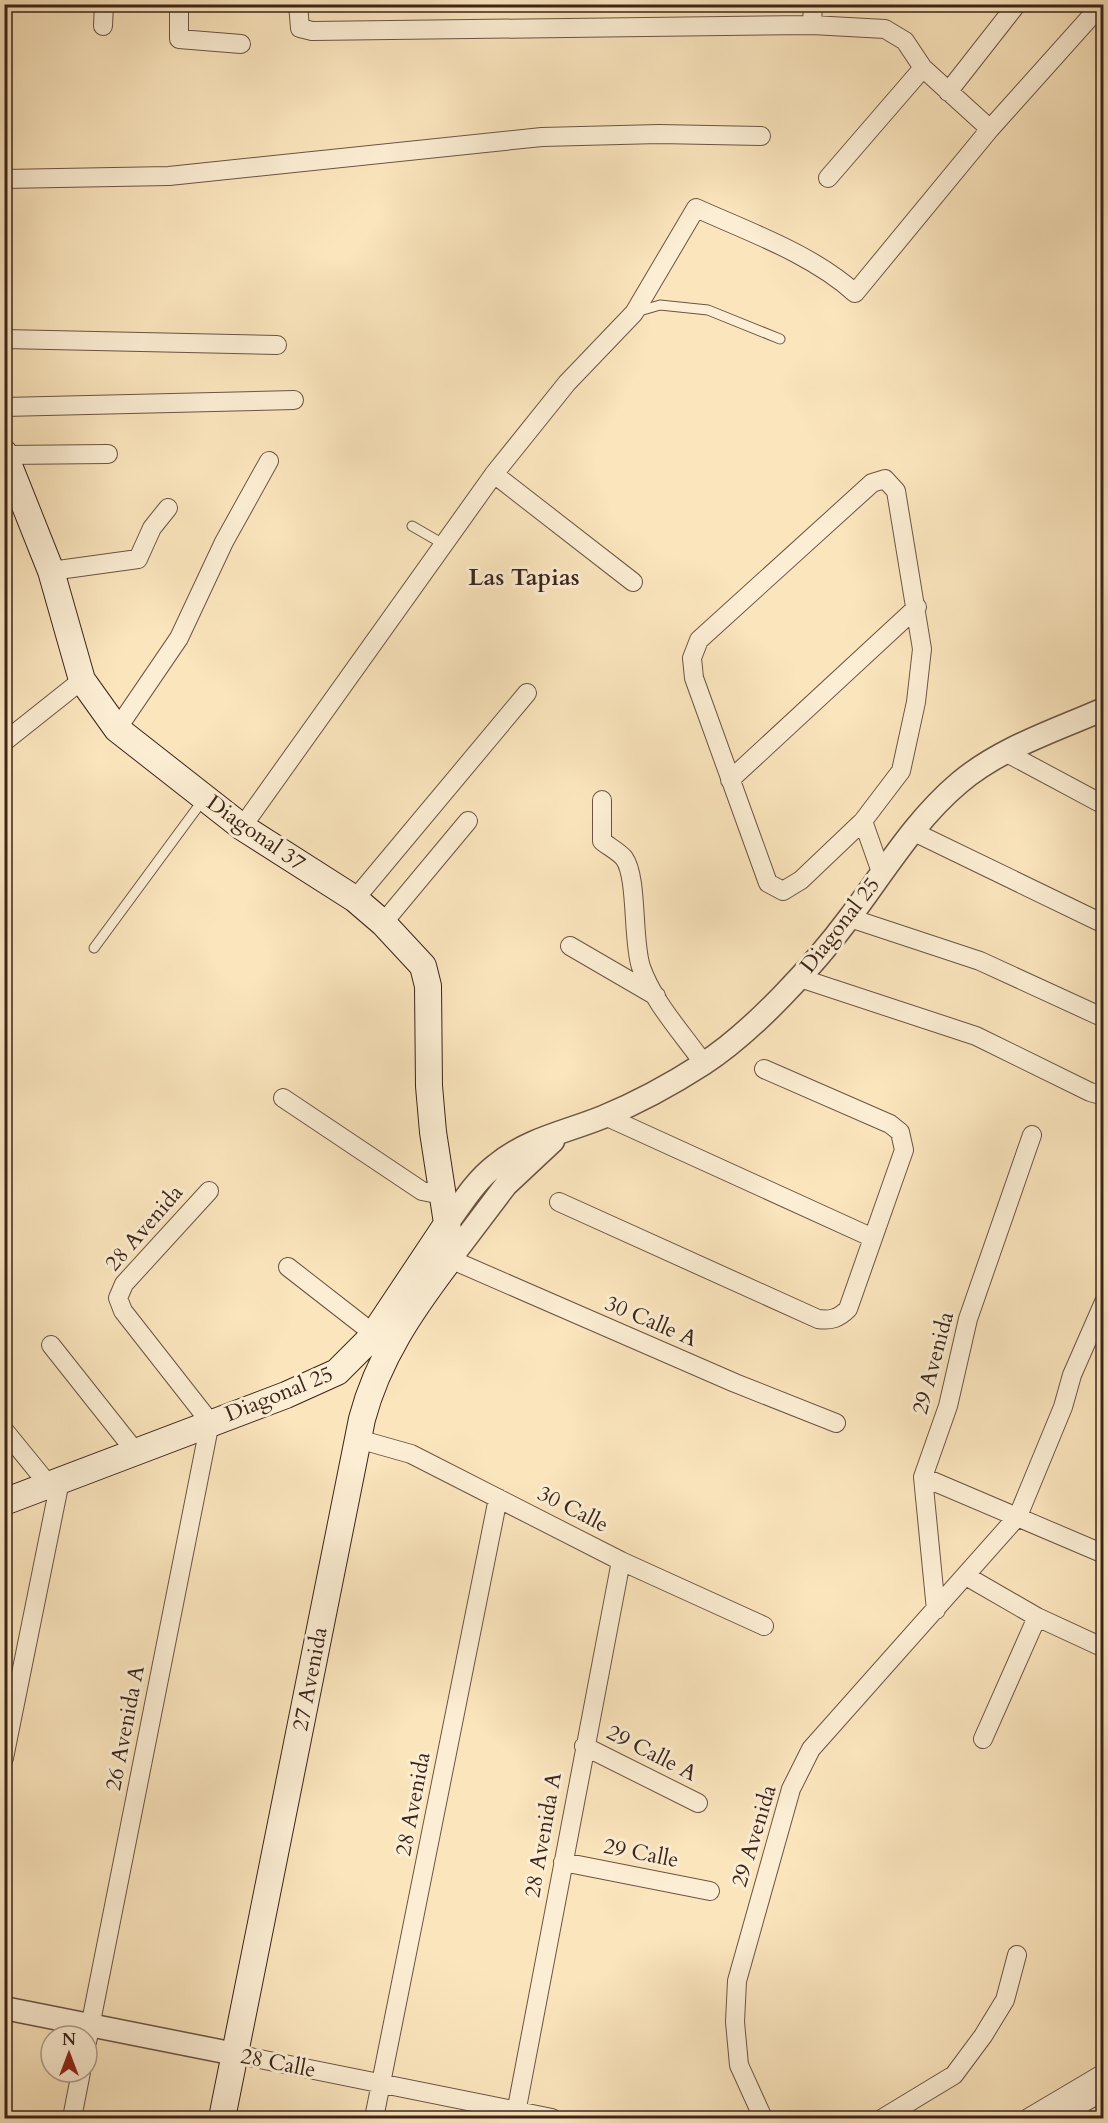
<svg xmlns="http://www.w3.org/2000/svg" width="1108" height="2123" font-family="Cardo,serif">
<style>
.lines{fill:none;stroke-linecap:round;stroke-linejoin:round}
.service-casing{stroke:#6b5444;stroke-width:11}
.minor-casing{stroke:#6b5444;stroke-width:20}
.tertiary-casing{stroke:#6b5444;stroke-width:25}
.secondary-casing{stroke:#3b241b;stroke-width:28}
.service{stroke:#fceed4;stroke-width:9}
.minor{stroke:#fceed4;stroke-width:18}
.tertiary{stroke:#fceed4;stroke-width:22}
.secondary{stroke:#fceed4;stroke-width:26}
.labels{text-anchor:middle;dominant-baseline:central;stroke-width:6;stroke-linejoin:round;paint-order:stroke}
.street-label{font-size:22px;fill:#3b241b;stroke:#fceed4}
.neighbourhood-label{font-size:24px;font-weight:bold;fill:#3b241b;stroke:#fceed4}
</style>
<rect width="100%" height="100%" fill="#fbe5bd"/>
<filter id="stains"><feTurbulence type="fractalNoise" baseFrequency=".00333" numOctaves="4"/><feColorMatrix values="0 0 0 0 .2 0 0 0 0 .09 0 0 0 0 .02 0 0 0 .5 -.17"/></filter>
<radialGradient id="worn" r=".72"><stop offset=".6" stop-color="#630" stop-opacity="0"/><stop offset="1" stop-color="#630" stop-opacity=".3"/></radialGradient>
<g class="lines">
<defs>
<path id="service" d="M636 312 660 305 708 310 780 339
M412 526 445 545
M94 948 203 800"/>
<path id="minor" d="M179 4V39L241 44
M298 4 300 28 312 31 812 25 885 29 905 41 923 68 990 129
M812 25 813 4
M103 26 104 4
M948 92 1017 4
M828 178 923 68
M4 179 169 176 542 137 659 134 761 136
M4 339 277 345
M4 407 294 400
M5 455 108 454
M494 474 633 582
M885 479 896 491 922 649 916 702 901 771 863 821 801 880 783 891 768 883 694 678 692 658 699 640 872 483Z
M51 571 138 559 152 528 168 508
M117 729 179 638 224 542 269 461
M4 742 82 680
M1005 752 1104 805
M730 780 917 607
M602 800V841C608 846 619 852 624 858 638 877 632 940 641 967 653 1002 683 1034 704 1064
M863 821 881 872
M242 827 494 474 567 383 634 313 696 208C749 232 812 254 855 293L990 129 1102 4
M914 832 1104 924
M355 899 527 693
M850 918 980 961 1104 1018
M383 923 468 821
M570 946 656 996
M800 978 976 1036 1090 1092 1104 1096
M283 1098 422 1191 442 1195
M605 1116 873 1238
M559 1202 818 1319C831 1321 839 1318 848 1309L904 1150 900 1132 890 1124 764 1069
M450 1259 735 1383 836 1423
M288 1267 374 1334
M51 1345 135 1451
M4 1430 48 1484
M358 1439 411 1454 621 1561 764 1626
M923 1477 1104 1554
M966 1576 1037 1617 1104 1648
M936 1610 923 1477 948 1406 968 1319 1032 1135
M983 1739 1037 1617
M584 1746 698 1803
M4 1758 60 1481
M563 1862 710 1891
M87 2042 210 1422 123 1311 118 1298 124 1284 209 1191
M235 2054 552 2118
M72 2118 81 2072
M374 2118 498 1498
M515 2118 621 1561
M763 2118 739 2065 735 2022 737 1981 791 1789 811 1749 1018 1516 1063 1407 1072 1375 1104 1302
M883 2118 954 2075 983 2036 1005 2000 1017 1955
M1028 2118 1104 2073
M1057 2118 1104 2091"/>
<path id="tertiary" d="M447 1224C462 1203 475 1181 496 1165 527 1139 566 1132 603 1117 637 1103 672 1084 703 1064 753 1032 815 964 850 917 884 872 915 820 959 783 1000 748 1054 731 1104 709
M450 1259 506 1185 553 1141
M4 2008 235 2054"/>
<path id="secondary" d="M4 453 51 571 82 680 117 729 242 827 355 899 383 923 423 966 428 986 429 1086 433 1132 449 1236 450 1259C412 1309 378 1358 362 1419L222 2118
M4 1502 286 1395 337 1372 371 1338 447 1224"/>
</defs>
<use href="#service" class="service-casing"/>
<use href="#minor" class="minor-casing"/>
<use href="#tertiary" class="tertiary-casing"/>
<use href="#secondary" class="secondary-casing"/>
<use href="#service" class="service"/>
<use href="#minor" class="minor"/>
<use href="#tertiary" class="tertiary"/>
<use href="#secondary" class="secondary"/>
</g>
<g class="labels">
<g class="street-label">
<text transform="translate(256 833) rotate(35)">Diagonal 37</text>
<text transform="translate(840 925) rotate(-52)">Diagonal 25</text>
<text transform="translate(144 1228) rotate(-49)">28 Avenida</text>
<text transform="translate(651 1321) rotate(23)">30 Calle A</text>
<text transform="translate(933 1363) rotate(-75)">29 Avenida</text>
<text transform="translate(279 1394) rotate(-22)">Diagonal 25</text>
<text transform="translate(573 1509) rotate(27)">30 Calle</text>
<text transform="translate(310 1679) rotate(-79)">27 Avenida</text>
<text transform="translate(125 1728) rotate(-79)">26 Avenida A</text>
<text transform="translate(652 1753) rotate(27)">29 Calle A</text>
<text transform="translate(413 1804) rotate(-79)">28 Avenida</text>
<text transform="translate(543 1835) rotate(-80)">28 Avenida A</text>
<text transform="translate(754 1836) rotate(-73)">29 Avenida</text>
<text transform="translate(641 1853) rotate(11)">29 Calle</text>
<text transform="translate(278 2063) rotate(11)">28 Calle</text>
</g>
<g class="neighbourhood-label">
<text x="524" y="577">Las Tapias</text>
</g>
</g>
<rect width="1108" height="2123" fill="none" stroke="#fbe5bd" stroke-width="24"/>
<rect x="6" y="6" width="1096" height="2111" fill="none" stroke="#3b241b" stroke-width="3"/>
<rect x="12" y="12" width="1084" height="2099" fill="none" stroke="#3b241b" stroke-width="1.5"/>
<g transform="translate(69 2054)"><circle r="28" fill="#fceed4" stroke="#af9d8a" stroke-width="1.5"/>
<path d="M0-4.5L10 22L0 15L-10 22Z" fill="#8f2418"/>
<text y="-9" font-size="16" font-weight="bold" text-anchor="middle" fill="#3b241b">N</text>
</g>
<rect width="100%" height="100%" filter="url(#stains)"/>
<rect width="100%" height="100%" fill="url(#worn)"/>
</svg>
